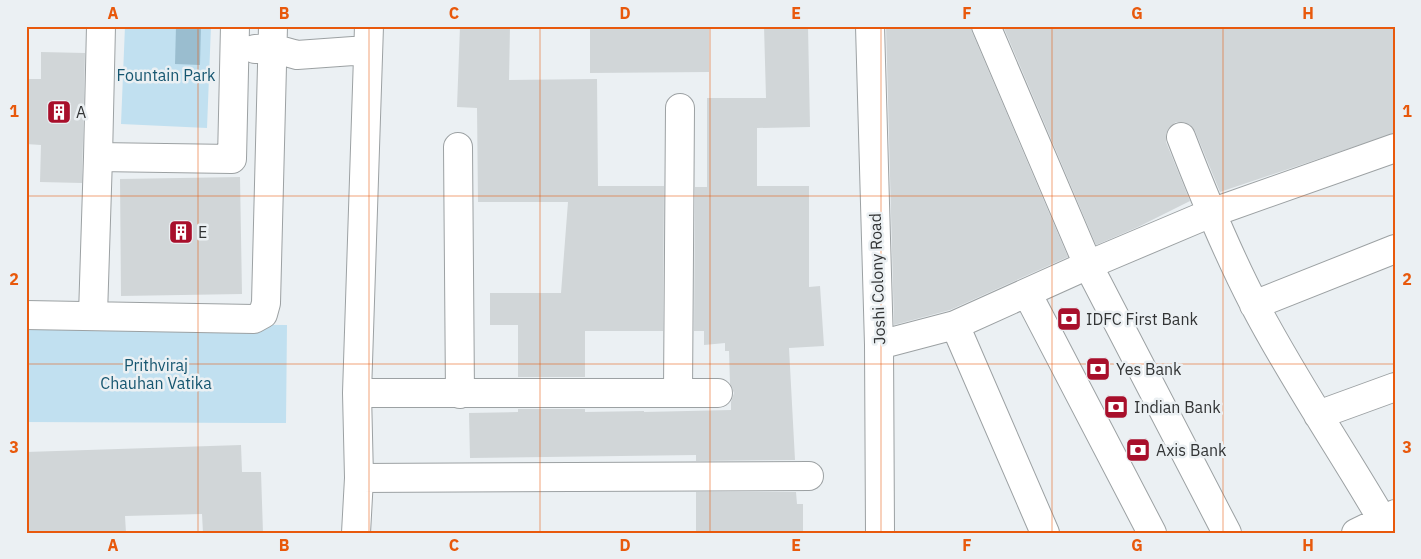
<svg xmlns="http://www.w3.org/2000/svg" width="1421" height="559" font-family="'IBM Plex Sans',sans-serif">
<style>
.green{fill:#c1e0f0}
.water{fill:#9abdcf}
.building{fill:#d1d6d8}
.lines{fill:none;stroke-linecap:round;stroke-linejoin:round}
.minor-casing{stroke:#9ca1a3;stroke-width:30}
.minor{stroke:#fff;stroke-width:28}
.grid{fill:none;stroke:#e8590c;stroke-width:1;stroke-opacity:0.55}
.labels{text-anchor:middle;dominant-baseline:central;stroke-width:5;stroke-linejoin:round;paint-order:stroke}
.park-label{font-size:16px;fill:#165670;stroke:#ebf0f3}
.poi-label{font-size:16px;fill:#323435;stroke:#ebf0f3;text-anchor:start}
.street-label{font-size:16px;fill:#323435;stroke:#ebf0f3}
.neatline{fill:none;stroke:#e8590c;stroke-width:2}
.grid-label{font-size:16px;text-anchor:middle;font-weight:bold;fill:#e8590c}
</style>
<rect width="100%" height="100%" fill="#ebf0f3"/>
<path class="green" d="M125 26H211L207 128 121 124Z
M26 324 287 325 286 423 26 422Z"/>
<path class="water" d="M176 26H201L200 65 175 64Z"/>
<path class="building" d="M460 26H510L509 80 597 79 598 186H664L663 331H585V377H518V325H490V293H561L568 202H478L477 108 457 107Z
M590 26H709V72L590 73Z
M764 26H808L810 127 757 128V186H809V287L820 286 824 346 789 348 795 460 696 461V455L470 458 469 413 518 412V409H585V412L644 411V412L731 410V402L734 393 730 384 729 351H725V343L704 345V331H694L695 187H707V98H766Z
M886 26H971L972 32 1068 257 950 310 894 325Z
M1003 26H1395V133L1220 192 1195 131 1190 125 1184 122H1176L1169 128 1166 134V142L1190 201 1138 227 1096 245Z
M41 52 85 53 82 183 40 182 41 145 26 144V79H41Z
M240 177 242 294 121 296 120 179Z
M241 445 242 472H261L263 533H203L202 514 125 516 126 533H26V452Z
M696 492H796L797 504H803V533H696Z"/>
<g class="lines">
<defs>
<path id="minor" d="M101 26 98 157 232 159 235 26
M870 26 879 345 880 533
M986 26 1088 265 1227 533
M255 49 272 48 297 55 367 50
M1181 137C1203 194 1226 250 1254 304 1295 383 1346 456 1390 533
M458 147 460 394
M1027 293 1152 533
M1254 305 1395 249
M26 315 254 319 263 314 266 303 273 26
M93 315 98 157
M955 325 1045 533
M879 345 955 325 1088 265 1211 213 1395 148
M357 393H718
M678 393 680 108
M1318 415 1395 387
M359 478 809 476
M356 533 359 478 357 393 369 26
M1356 533 1395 514"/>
</defs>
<use href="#minor" class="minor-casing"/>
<use href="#minor" class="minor"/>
</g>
<path class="grid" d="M198 26V533M369 26V533M540 26V533M710 26V533M881 26V533M1052 26V533M1223 26V533M26 196H1395M26 364H1395"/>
<defs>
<symbol id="building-square" viewBox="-11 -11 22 22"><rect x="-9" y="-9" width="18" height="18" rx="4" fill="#a80f2b" stroke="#ebf0f3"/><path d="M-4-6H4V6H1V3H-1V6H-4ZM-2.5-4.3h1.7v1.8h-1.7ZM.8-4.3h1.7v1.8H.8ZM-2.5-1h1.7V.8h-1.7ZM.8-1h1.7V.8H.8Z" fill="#fff"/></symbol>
<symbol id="bank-square" viewBox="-11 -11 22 22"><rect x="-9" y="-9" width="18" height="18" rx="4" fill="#a80f2b" stroke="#ebf0f3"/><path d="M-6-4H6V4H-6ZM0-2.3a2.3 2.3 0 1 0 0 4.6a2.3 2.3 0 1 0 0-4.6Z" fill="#fff"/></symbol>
</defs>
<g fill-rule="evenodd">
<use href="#building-square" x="45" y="98" width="28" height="28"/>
<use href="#building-square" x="167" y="218" width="28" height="28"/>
<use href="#bank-square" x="1055" y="305" width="28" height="28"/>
<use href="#bank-square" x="1084" y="355" width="28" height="28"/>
<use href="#bank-square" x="1102" y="393" width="28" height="28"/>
<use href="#bank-square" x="1124" y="436" width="28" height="28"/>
</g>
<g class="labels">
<g class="park-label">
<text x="166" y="75">Fountain Park</text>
<text x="156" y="365">Prithviraj<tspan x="156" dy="18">Chauhan Vatika</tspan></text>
</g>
<g class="poi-label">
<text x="76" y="112">A</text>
<text x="198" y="232">E</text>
<text x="1086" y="319">IDFC First Bank</text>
<text x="1116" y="369">Yes Bank</text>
<text x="1134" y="407">Indian Bank</text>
<text x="1156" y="450">Axis Bank</text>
</g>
<g class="street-label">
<text transform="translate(877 279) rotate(-92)">Joshi Colony Road</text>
</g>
</g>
<rect width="1421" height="559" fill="none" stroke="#ebf0f3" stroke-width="55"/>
<rect x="28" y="28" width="1366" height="504" class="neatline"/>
<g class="grid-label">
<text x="113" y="19">A</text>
<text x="284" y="19">B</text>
<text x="454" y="19">C</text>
<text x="625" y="19">D</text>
<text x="796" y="19">E</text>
<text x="967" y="19">F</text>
<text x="1137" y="19">G</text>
<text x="1308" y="19">H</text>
<text x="14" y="117">1</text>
<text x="1407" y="117">1</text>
<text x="14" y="285">2</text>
<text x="1407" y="285">2</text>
<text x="14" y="453">3</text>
<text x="1407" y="453">3</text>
<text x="113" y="551">A</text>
<text x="284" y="551">B</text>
<text x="454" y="551">C</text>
<text x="625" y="551">D</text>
<text x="796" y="551">E</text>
<text x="967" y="551">F</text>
<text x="1137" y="551">G</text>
<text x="1308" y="551">H</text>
</g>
</svg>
